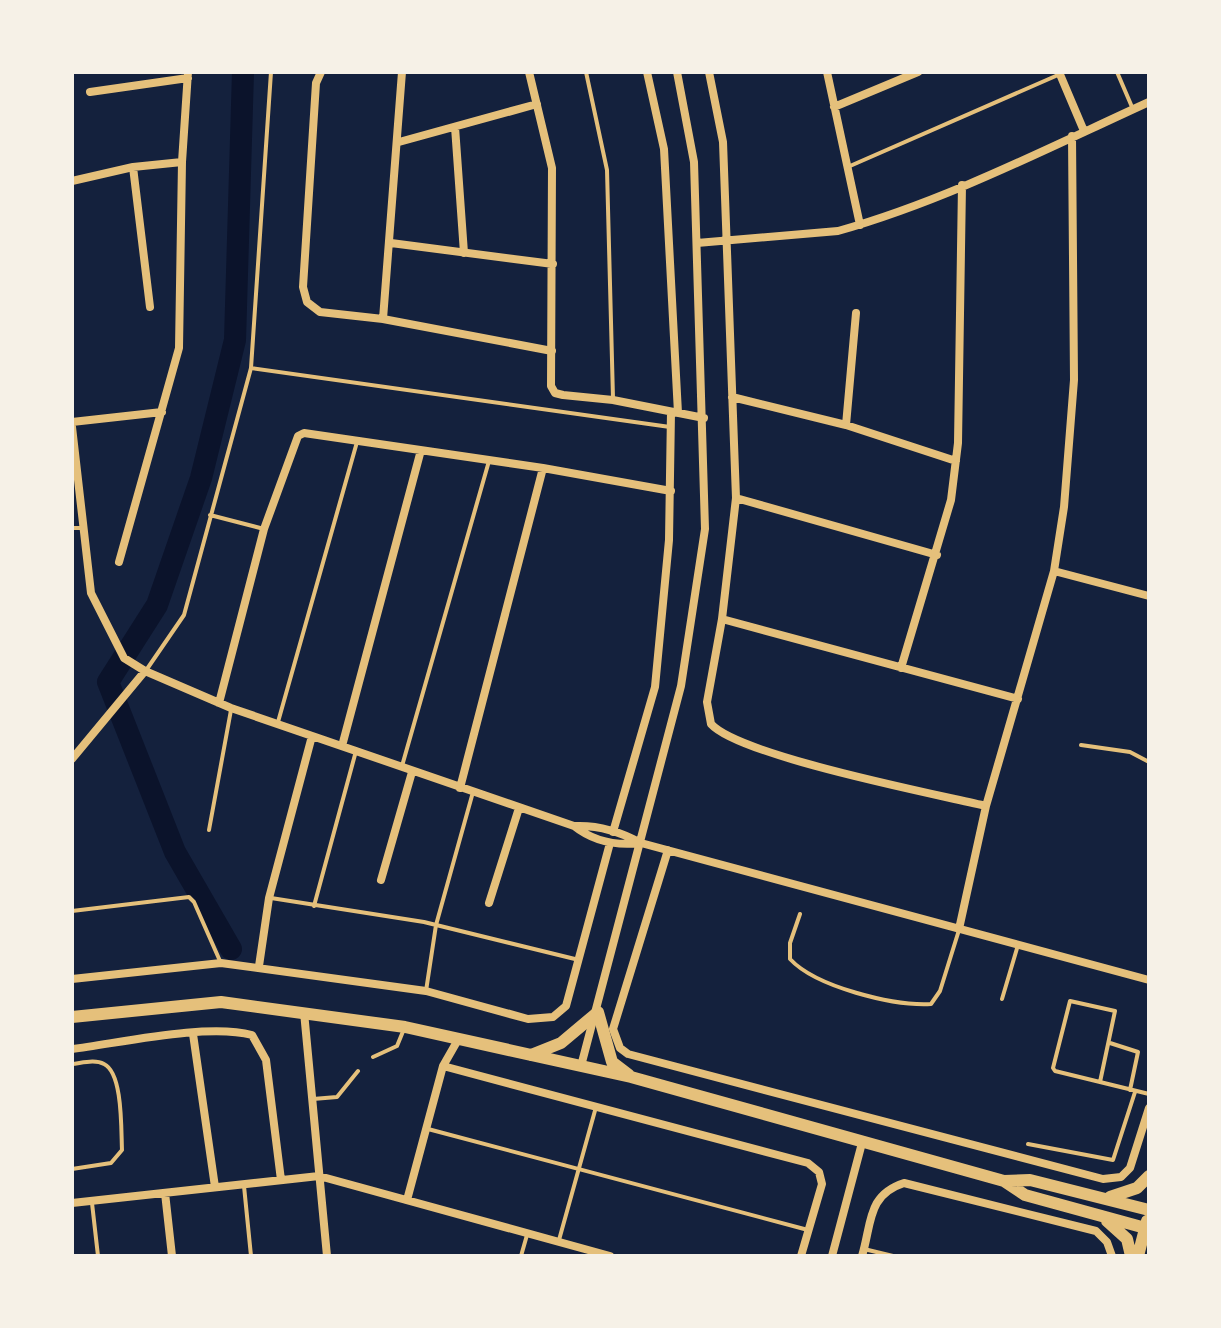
<svg xmlns="http://www.w3.org/2000/svg" width="1221" height="1328" font-family="'Titillium Web',sans-serif">
<style>
.lines{fill:none;stroke-linecap:round;stroke-linejoin:round}
.river{stroke:#0b132b;stroke-width:22}
.service{stroke:#e5c07b;stroke-width:4}
.minor{stroke:#e5c07b;stroke-width:8}
.primary{stroke:#e5c07b;stroke-width:12}
</style>
<rect width="100%" height="100%" fill="#14213d"/>
<g class="lines">
<path class="river" d="M231 949 175 852 108 682 157 605 201 478 235 340 243 72"/>
<path class="service" d="M586 72 607 170 613 398
M1117 72 1132 107
M850 166 1058 75
M251 368 670 427
M210 515 264 529
M72 528H83
M147 669 184 615 251 368 271 72
M278 722 357 442
M1081 745 1130 752 1149 762
M402 766 489 461
M209 830 231 710
M271 898 424 922 579 960
M314 906 356 751
M72 911 189 897 194 902 220 961
M800 914 790 943V959C816 987 893 1006 931 1004L940 991 959 930
M426 991 436 925 473 792
M1002 999 1018 945
M1110 1043 1138 1052 1130 1090
M373 1057 397 1046 404 1029
M72 1064C82 1063 95 1059 104 1064 123 1073 121 1130 122 1150L111 1163 72 1169
M1100 1082 1115 1011 1070 1001 1053 1068 1055 1071 1149 1094
M313 1099 337 1097 358 1071
M428 1129 808 1230
M1028 1144 1113 1160 1135 1092
M244 1186 251 1256
M92 1203 98 1256
M559 1240 596 1107
M864 1249 893 1256
M521 1256 527 1235"/>
<path class="minor" d="M321 72 316 83 303 287 307 302 320 312 383 319 552 351
M529 72 552 168 551 386 555 393 563 395 613 400 704 418
M647 72 664 149 678 413
M709 72 723 142 736 498 722 619 707 702 711 724C740 756 935 794 986 806
M827 72 860 225
M1059 72 1084 131
M90 92 188 78
M834 107 918 72
M455 127 464 253
M399 142 537 104
M133 167 150 307
M72 181 133 167 182 162
M391 243 553 264
M697 243 838 231C945 201 1048 148 1149 102
M383 319 402 72
M732 397 846 425 956 461
M72 422 162 412
M846 425 856 313
M72 427 91 593 124 658 145 671 231 708 574 826C594 842 616 846 641 843
M736 498 937 555
M119 562 179 348 182 162 188 72
M1054 571 1149 596
M722 619 1018 699
M901 668 951 500 958 443 962 185
M219 703 264 529 298 436 304 433 543 468 671 491
M342 746 421 450
M72 759 145 671
M460 788 543 468
M575 826C598 825 621 832 641 843L1149 980
M613 832 655 687 669 540 671 412
M668 850 613 1029 620 1048 628 1054 1103 1179 1121 1177 1130 1168 1149 1108
M381 880 412 772
M489 903 519 808
M959 929 986 806 1054 571 1064 507 1074 380 1072 136
M259 966 269 898 312 736
M72 979 221 963 426 991 528 1019 553 1017 566 1006 610 843
M304 1012 327 1256
M193 1034 215 1187
M72 1049C120 1043 207 1023 252 1035L266 1060 281 1180
M443 1066 808 1163 819 1172 822 1184 801 1256
M581 1066 681 686 705 529 694 162 677 72
M165 1193 172 1256
M407 1200 443 1066 459 1038
M72 1203 319 1176 610 1256
M832 1256 862 1143
M862 1256C872 1223 867 1195 904 1183L1096 1231 1107 1242 1112 1256"/>
<path class="primary" d="M72 1017 221 1002 405 1027 631 1077 1004 1181 1030 1180 1149 1210
M531 1055 561 1043 598 1012 612 1062 629 1075
M1004 1181 1025 1195 1149 1229
M1110 1197 1137 1188 1149 1176
M1107 1221 1127 1239 1131 1256
M1138 1256 1147 1221"/>
</g>
<rect width="1221" height="1328" fill="none" stroke="#f6f1e7" stroke-width="148"/>
</svg>
